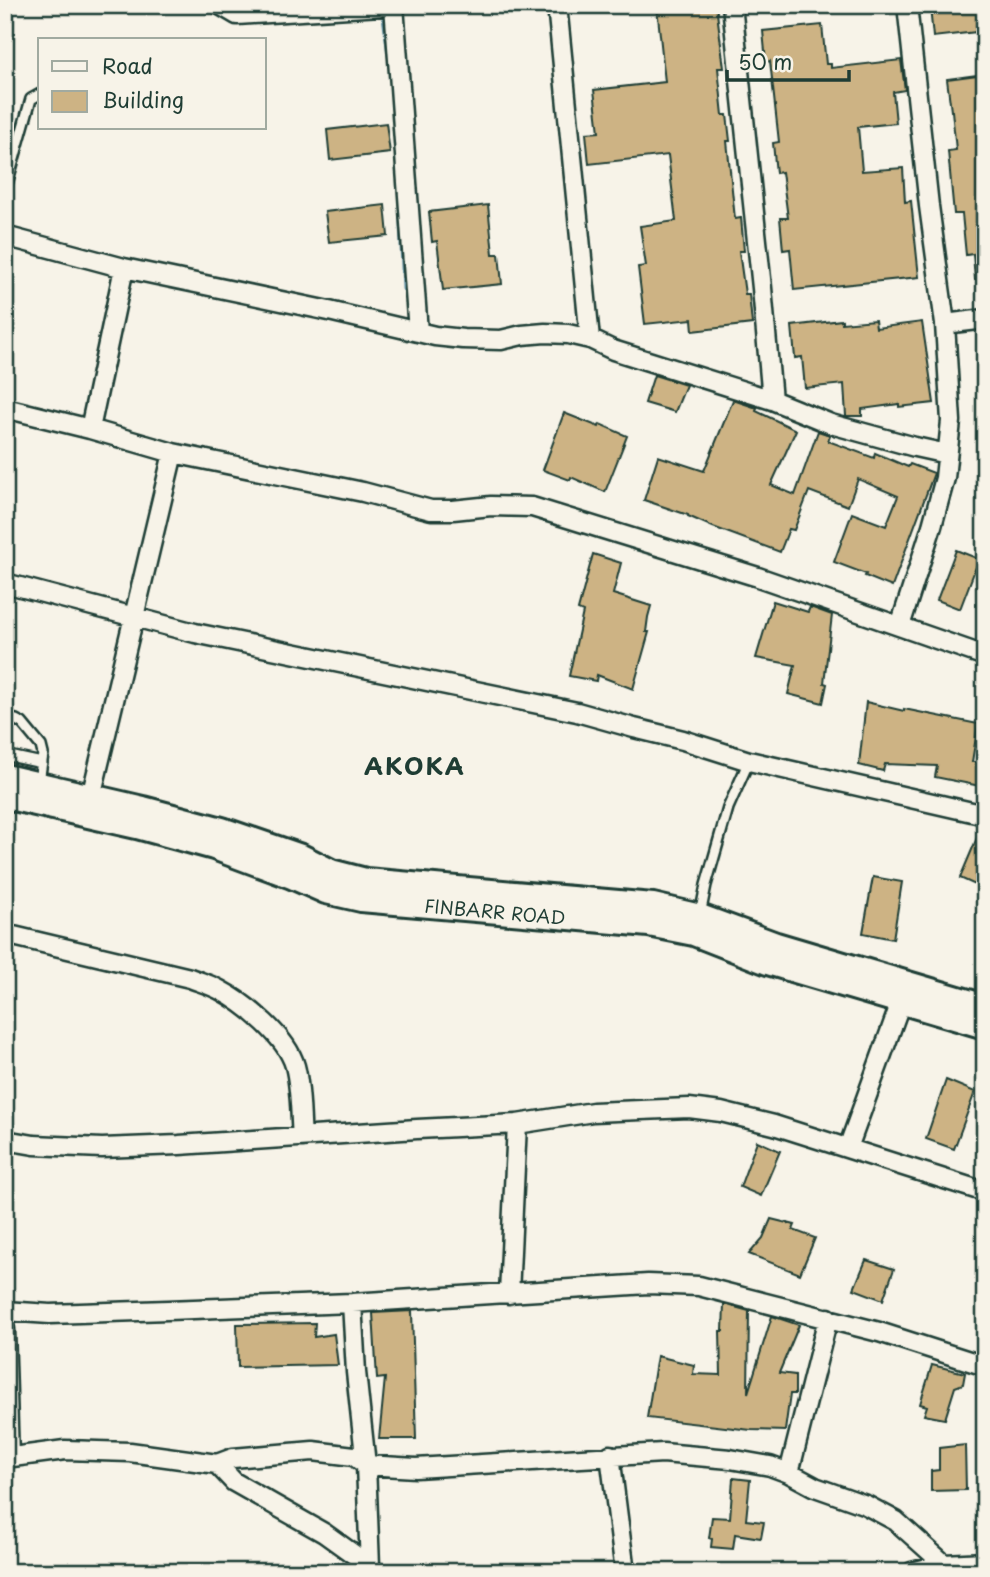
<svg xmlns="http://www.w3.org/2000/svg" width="990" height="1577" font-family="'Playpen Sans',sans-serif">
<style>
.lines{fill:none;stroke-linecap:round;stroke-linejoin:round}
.stream{stroke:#6595a7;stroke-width:5}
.building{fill:#cdb384;stroke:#1f3d34;stroke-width:2}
.lane-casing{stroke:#1f3d34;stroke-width:14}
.street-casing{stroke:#1f3d34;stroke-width:23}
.secondary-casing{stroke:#1f3d34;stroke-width:30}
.lane{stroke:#f7f3e8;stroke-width:9}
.street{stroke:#f7f3e8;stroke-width:18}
.secondary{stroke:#f7f3e8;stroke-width:24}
.labels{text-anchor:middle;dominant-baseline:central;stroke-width:6;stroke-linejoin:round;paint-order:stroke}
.street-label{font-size:18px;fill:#1f3d34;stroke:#f7f3e8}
.district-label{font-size:24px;font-weight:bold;letter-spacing:2px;fill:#1f3d34;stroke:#f7f3e8}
</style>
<rect width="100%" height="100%" fill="#f7f3e8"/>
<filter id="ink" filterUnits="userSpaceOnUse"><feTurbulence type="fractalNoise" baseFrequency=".0143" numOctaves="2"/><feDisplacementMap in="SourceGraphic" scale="14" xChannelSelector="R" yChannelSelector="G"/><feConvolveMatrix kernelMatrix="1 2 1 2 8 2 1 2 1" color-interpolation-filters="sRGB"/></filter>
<g filter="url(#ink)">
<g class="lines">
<path class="stream" d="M383 9 390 62
M400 201 404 289"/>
</g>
<path class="building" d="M675 5H716L724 68H718L723 115H727L730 141H727L735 219 741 218 744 251H739L745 294H749L752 324 693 331 692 319 645 324 638 267 646 266 640 226 676 221 668 155 589 164 586 133 599 132 594 90 665 82 657 7Z
M945 5H985V31L933 37 930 7Z
M822 25 826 64H831V68L901 60 905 90 893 92 896 123 858 127 862 171 903 168 905 202 911 201 919 277 794 290 790 249 783 250 780 218H788L782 172 776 173 773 143 779 142 770 61 766 62 763 31Z
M985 74V280H975L973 254 966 255 962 214H954L948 151 956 150 952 111H951L947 79Z
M386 123 390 153 330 160 327 130Z
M385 205 388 236 329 242 325 212Z
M488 205 493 254H499L502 284 443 290 437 241 432 242 429 212Z
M842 320V323L875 320 876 328 922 322 934 403 899 407V404L862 409V416H846L844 384 805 388 802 357 795 358 792 326Z
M654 375 686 385 675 412 645 403Z
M733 400 757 408 756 411 796 430 771 485 795 495 818 431 830 435 828 441 874 458 875 453 908 467 910 464 934 473 892 587 865 576 866 574 834 562 852 513 886 526 898 496 858 479 848 506 809 491 794 530 789 529 780 552 713 527 688 516V515L644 500 658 456 704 471Z
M564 413 599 427 600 424 627 436 605 492 571 477 570 480 543 470Z
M956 550 979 559 960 609 937 600Z
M593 554 621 563 613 594 651 606 648 617 646 632H649L633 689 597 675 596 681 569 676 583 612 578 610Z
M773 601 808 612 810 607 832 615 824 683 827 684 823 703 788 694 795 665 756 658Z
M866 702 904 711V709L978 724 972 762H985V787L935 777 937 766 885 764 883 771 859 765Z
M982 826H985V881L982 888 960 878Z
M873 877 902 882 893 939 863 933Z
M946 1080 975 1092 954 1149 926 1139Z
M757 1141 780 1151 761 1196 740 1187Z
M771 1219 795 1225 793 1230 815 1238 800 1274 749 1254 763 1238Z
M866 1260 894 1269 883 1300 854 1289Z
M724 1304 749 1311 748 1393 772 1316 799 1325 779 1373 795 1375V1394H790L785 1431 751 1430 647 1418 657 1356 694 1365 693 1374 721 1375 720 1331H723Z
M412 1311 416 1439H379L385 1378 377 1379 373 1313Z
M315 1323 314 1337 334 1334 338 1365 238 1367 237 1324Z
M932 1365 965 1373 963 1384 955 1387 945 1419 924 1415 927 1406 920 1404Z
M965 1445 966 1490 931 1491V1471L939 1470V1448Z
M733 1478 750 1480 746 1520 764 1522 761 1538 735 1534 733 1549 711 1547 712 1539 709 1538 712 1517 730 1518Z"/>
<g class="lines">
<defs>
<path id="lane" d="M5 191 31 99 40 94
M5 718 16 720 22 723 41 746 43 754 39 782
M5 755 42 763
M700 915 706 885 728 808 749 761"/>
<path id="street" d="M220 5 237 15 397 5
M394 5 418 332
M557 5 590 339
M732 5 762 288 772 400
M5 236 124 268 329 311 435 336 463 339 501 340 522 335 545 333 568 334 590 339 613 350 772 400 831 424 915 447 947 454
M945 324 985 319
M5 408 90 429 173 453 363 492 431 510H453L491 506 532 507 758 577 985 656
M90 429 124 268
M5 583 195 633 577 712 634 728 683 740 749 761 985 815
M900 626 932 526 945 478 951 421 945 324 929 206 907 5
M91 797 173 453
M5 934 190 978C200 982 211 985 220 990 246 1004 287 1037 295 1066 301 1089 300 1114 302 1137
M5 1140 34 1145 102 1148 179 1145 417 1129 517 1124 593 1112 689 1108 721 1112 774 1125 985 1192
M848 1148 901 1002
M509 1294 517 1124
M352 1303 356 1372 366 1465 370 1566
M5 1311 50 1314 168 1310 352 1303 648 1284 699 1286 879 1332 985 1366
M5 1329 9 1457
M610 1455 625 1572
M5 1458 65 1450 130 1452 217 1464 234 1482 324 1533 370 1566 375 1572
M217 1464 233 1458 313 1451 354 1456 366 1465 416 1468 663 1453 730 1459 770 1466 789 1473 815 1487 866 1505 896 1521 944 1564
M789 1473 828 1318
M912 1572 944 1564 985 1562"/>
<g id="secondary">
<path d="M5 777 143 809 222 830 301 857 331 872 366 881 653 906 700 917 776 945 985 1007"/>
<path id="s1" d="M5 796 137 826 214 847 292 876 326 891 361 899 649 924 694 933 768 962 985 1026"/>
</g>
</defs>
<use href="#lane" class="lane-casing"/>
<use href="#street" class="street-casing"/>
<use href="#secondary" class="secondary-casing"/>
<use href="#lane" class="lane"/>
<use href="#street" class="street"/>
<use href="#secondary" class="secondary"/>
</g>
</g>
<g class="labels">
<g class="street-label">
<text stroke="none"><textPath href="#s1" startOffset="506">FINBARR ROAD</textPath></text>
</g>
<g class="district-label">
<text x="415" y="765">AKOKA</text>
</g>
</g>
<rect width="990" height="1577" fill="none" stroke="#f7f3e8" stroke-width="28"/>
<rect x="14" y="14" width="962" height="1549" fill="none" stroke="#1f3d34" stroke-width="2.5" filter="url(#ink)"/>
<rect x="38" y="38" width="228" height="91" fill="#f7f3e8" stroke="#a1aaa0" stroke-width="2"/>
<rect x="52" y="61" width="35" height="10" fill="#f7f3e8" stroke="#a1aaa0" stroke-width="2"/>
<text x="102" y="74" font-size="21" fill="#1f3d34">Road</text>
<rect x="52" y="91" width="35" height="21" fill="#cdb384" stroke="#a1aaa0" stroke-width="2"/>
<text x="102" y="108" font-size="21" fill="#1f3d34">Building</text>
<path d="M727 70v10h122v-10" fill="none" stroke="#1f3d34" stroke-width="3.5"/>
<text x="738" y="70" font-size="21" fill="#1f3d34" stroke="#f7f3e8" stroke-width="5" paint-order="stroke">50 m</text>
</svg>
